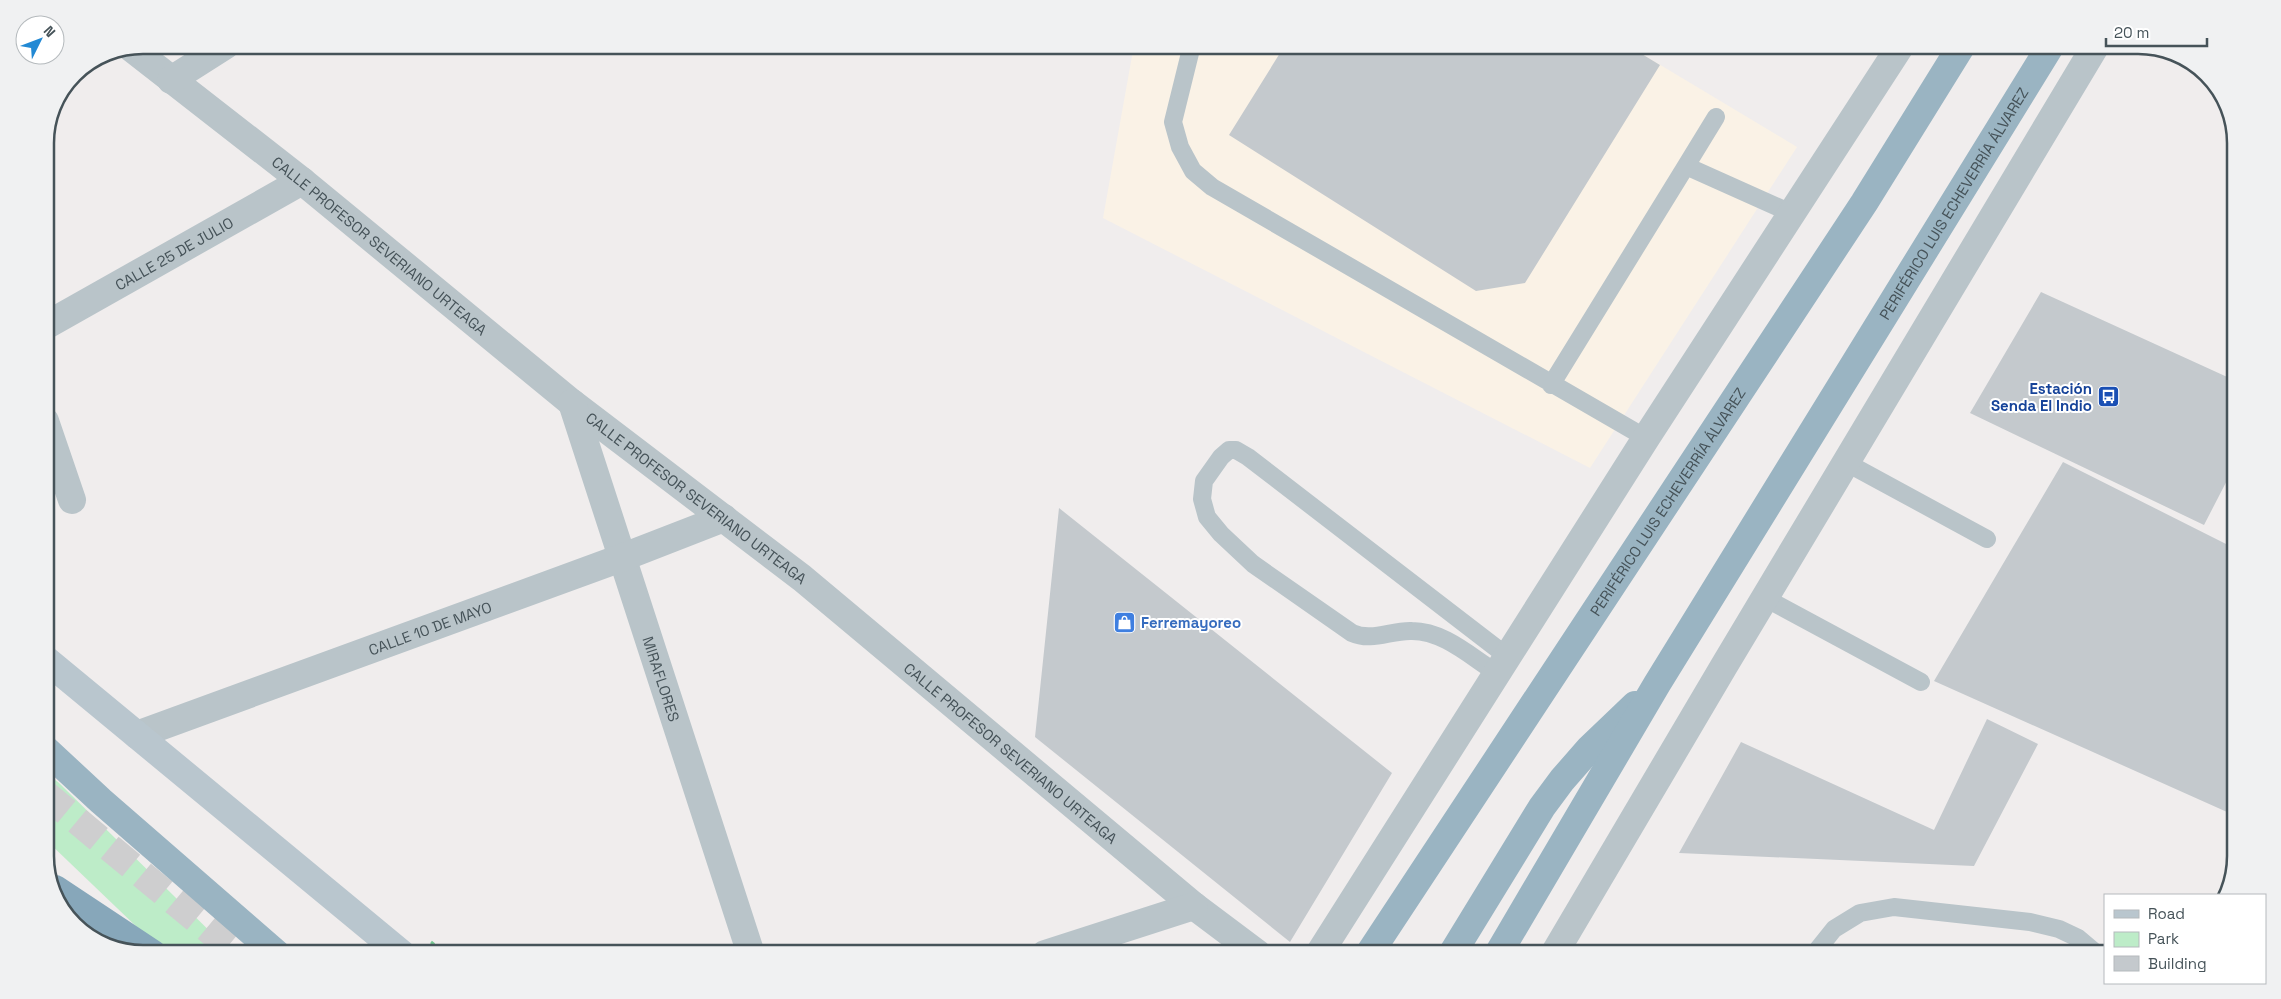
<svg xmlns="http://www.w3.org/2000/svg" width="2281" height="999" font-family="'Space Grotesk',sans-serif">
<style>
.commercial{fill:#faf2e6}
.green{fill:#bdecc8}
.building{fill:#c4c9cd}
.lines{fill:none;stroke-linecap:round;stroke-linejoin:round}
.trunk-tunnel{stroke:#cececf;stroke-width:28;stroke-dasharray:28 14;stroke-linecap:butt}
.path{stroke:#77c894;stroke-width:3;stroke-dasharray:4 2.5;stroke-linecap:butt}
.service{stroke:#b9c4c9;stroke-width:18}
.minor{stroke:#b9c4c9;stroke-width:28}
.tertiary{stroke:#b9c4c9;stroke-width:28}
.secondary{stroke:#b9c6ce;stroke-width:28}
.trunk{stroke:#9ab4c2;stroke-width:28}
.motorway{stroke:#87a7ba;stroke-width:28}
.labels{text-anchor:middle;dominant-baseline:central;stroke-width:4;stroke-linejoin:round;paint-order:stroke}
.street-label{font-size:15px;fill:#465359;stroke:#fff}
.transit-label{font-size:15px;font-weight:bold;fill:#164399;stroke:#fff;text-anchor:end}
.shop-label{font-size:15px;font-weight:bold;fill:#366cbe;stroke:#fff;text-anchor:start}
.rim{fill:none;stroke:#465359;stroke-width:2.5}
</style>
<rect width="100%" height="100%" fill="#f0eded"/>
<path class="commercial" d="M1134 45H1627L1797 147 1590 468 1103 218Z"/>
<path class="green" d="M45 772 59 783 233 954H165L45 839Z"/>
<path class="building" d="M1285 45H1627L1660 65 1525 283 1476 291 1229 135Z
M2041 292 2236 381V463L2204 525 1970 413Z
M2063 462 2236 549V816L1934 681Z
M1059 508 1392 773 1290 942 1035 737Z
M1987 719 2038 744 1974 866 1679 853 1741 742 1934 830Z"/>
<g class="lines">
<path class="trunk-tunnel" d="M45 794 238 954"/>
<path class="path" d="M431 942 446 954"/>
<path class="service" d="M1192 45 1173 122 1180 147 1193 171 1212 187 1646 438
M1686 166 1716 117
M1551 385 1686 166 1791 213
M1847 463 1987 539
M1765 598 1921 682
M1497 673C1471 657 1444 631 1412 631 1391 630 1372 642 1352 633L1253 564 1221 534 1207 517 1202 499 1204 481 1221 457 1229 450H1236L1248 457 1508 657
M1814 954 1834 929 1860 913 1894 907 2030 922 2059 929 2078 938 2097 954"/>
<g class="minor">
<path id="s1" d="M130 47 302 181 572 403 802 578 1194 906 1258 954"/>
<path d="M171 80 226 45"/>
<path id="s2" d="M45 326 302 181"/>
<path id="s3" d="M572 403 751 954"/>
<path d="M45 421 72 500"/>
<path id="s4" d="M137 735 621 558 724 518"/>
<path d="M1045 954 1194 906"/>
</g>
<path class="tertiary" d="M1319 954 1646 438 1901 45
M1554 954 1724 666 2096 45"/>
<path class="secondary" d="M45 659 402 954"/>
<g class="trunk">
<path d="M45 749 101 801 277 954"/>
<path id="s5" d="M1369 954 1864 203 1962 45"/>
<path d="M1452 954 1542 807 1562 780 1590 748 1635 705"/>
<path id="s6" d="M1498 954 1657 684 2051 45"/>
</g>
<path class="motorway" d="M55 889 153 954"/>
</g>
<defs>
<symbol id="bus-square" viewBox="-11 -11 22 22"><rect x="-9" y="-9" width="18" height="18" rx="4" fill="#1a4fb4" stroke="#fff"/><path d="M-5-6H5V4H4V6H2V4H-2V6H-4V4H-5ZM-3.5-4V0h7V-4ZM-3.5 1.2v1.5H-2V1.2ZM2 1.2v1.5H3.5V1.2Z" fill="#fff"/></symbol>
<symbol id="shop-square" viewBox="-11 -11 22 22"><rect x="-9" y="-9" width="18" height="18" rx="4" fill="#3f7fe0" stroke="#fff"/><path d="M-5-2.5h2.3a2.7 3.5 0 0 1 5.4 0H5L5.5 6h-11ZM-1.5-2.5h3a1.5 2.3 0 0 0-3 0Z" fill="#fff"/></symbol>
</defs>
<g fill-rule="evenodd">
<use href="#bus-square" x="2096" y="384" width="25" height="25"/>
<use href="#shop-square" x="1112" y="610" width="25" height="25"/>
</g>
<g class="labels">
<g class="street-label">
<text stroke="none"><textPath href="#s6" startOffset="878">PERIFÉRICO LUIS ECHEVERRÍA ÁLVAREZ</textPath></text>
<text stroke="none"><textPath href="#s1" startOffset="319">CALLE PROFESOR SEVERIANO URTEAGA</textPath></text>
<text stroke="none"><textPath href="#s2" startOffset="148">CALLE 25 DE JULIO</textPath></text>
<text stroke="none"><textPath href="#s1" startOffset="724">CALLE PROFESOR SEVERIANO URTEAGA</textPath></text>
<text stroke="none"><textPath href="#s5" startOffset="542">PERIFÉRICO LUIS ECHEVERRÍA ÁLVAREZ</textPath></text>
<text stroke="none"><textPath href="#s4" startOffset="312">CALLE 10 DE MAYO</textPath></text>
<text stroke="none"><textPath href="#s3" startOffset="290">MIRAFLORES</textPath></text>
<text stroke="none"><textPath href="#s1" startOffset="1129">CALLE PROFESOR SEVERIANO URTEAGA</textPath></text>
</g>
<g class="transit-label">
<text x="2092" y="388">Estación<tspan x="2092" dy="17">Senda El Indio</tspan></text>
</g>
<g class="shop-label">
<text x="1141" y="622">Ferremayoreo</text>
</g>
</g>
<path d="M0 0H2281V999H0ZM143 54H2138A89 89 0 0 1 2227 143V856A89 89 0 0 1 2138 945H143A89 89 0 0 1 54 856V143A89 89 0 0 1 143 54Z" fill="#f0f1f2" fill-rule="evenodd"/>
<path class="rim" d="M143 54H2138A89 89 0 0 1 2227 143V856A89 89 0 0 1 2138 945H143A89 89 0 0 1 54 856V143A89 89 0 0 1 143 54Z"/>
<rect x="2104" y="894" width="162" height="90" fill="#ffffff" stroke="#b5babd"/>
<rect x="2114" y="910" width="25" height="8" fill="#b9c6ce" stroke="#b5babd"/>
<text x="2148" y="919" font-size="15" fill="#465359">Road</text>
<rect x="2114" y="932" width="25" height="15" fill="#bdecc8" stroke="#b5babd"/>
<text x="2148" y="944" font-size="15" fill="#465359">Park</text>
<rect x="2114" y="956" width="25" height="15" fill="#c4c9cd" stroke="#b5babd"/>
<text x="2148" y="969" font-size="15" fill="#465359">Building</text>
<g transform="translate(40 40) rotate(48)"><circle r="24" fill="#ffffff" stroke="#b5babd"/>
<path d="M0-4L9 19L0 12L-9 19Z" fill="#2289d4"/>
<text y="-8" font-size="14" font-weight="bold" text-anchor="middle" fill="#465359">N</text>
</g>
<path d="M2106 38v8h101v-8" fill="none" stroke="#465359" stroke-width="2.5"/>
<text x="2114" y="38" font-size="15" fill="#465359" stroke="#ffffff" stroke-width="4" paint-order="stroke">20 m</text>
</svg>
